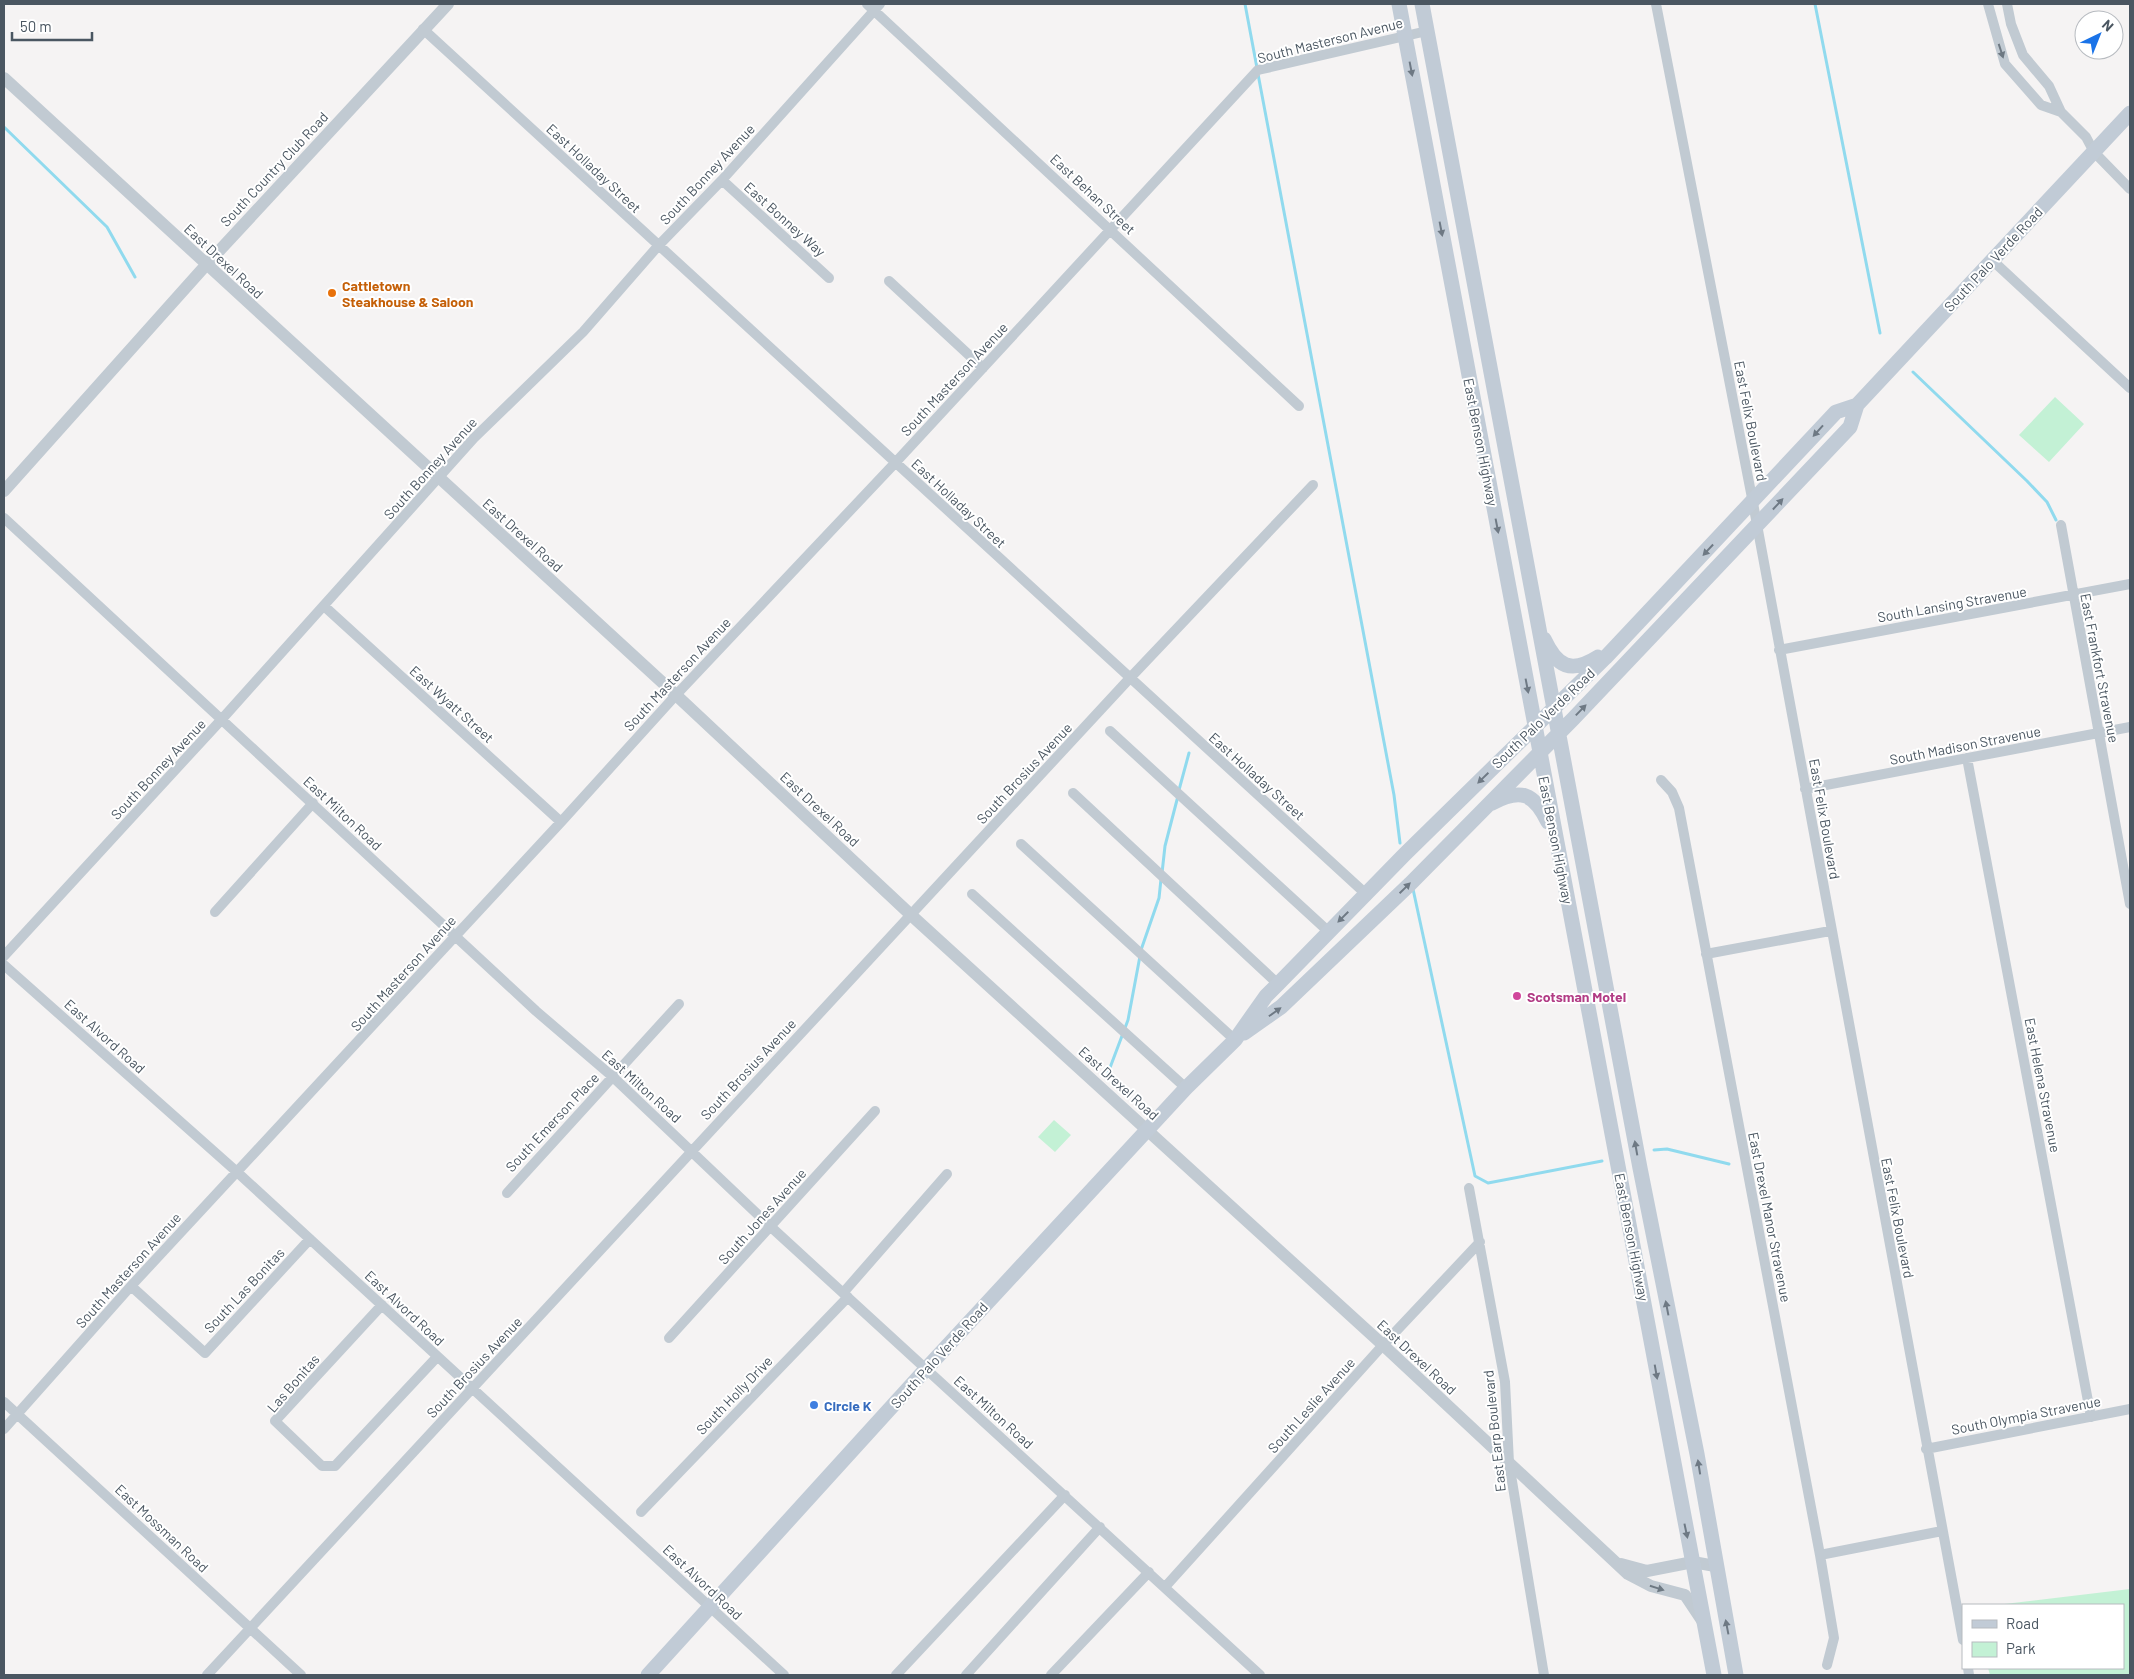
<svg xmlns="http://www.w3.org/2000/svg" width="2134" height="1679" font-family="Barlow,sans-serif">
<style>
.green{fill:#c3f1d5}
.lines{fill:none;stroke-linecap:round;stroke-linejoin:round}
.stream{stroke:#90daee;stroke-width:3}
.minor{stroke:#c1cad2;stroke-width:10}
.tertiary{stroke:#c1cad2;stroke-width:12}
.secondary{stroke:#c1cbd6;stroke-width:15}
.oneway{fill:#6e7983}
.oneway2{fill:#6e7984}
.food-dot{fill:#e8710a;stroke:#fff;stroke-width:2}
.hotel-dot{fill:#d1479c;stroke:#fff;stroke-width:2}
.shop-dot{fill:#3f7fe0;stroke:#fff;stroke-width:2}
.labels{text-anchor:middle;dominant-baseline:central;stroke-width:4;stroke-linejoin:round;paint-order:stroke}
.street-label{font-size:14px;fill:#4a5661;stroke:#fff}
.food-label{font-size:14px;font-weight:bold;fill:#c56008;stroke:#fff;text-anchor:start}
.hotel-label{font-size:14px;font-weight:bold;fill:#b23c85;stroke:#fff;text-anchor:start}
.shop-label{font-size:14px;font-weight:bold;fill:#366cbe;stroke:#fff;text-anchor:start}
</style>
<rect width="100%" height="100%" fill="#f5f3f3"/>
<path class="green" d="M2055 397 2084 424 2049 462 2019 435Z
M1054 1120 1071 1135 1055 1152 1038 1137Z
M2130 1589V1675H1990L1988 1668H2123V1605H1996Z"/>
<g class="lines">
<path class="stream" d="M1245 4 1257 68
M1815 4 1880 333
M1258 74 1394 795 1400 843
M4 127 107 227 135 277
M1913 372 2027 481 2047 502 2056 520
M1179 790 1189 753
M1162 873 1165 846 1178 796
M1413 889 1475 1176 1488 1183 1602 1161
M1141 950 1159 898 1161 879
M1108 1073 1128 1020 1140 956
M1654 1150 1667 1149 1729 1164"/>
<path class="minor" d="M867 4 1299 406
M1656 4 1753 503 1963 1640
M1988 4 2005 64 2041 105 2061 112 2049 86 2023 55 2011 24 2007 4
M423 29 1366 894
M2061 112 2086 137 2094 152 2130 189
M722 180 829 278
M1992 260 2130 388
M889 281 983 368
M4 518 536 1011 613 1077 771 1227 1260 1675
M2061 525 2130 904
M324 606 561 822
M1779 650 2130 584
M1110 731 1329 932
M1967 758 2091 1417
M1661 780 1672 792 1679 808 1820 1555 1834 1638 1827 1665
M1805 789 2130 727
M1073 793 1278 984
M1021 844 1235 1040
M972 894 1186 1088
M215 912 313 803
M1706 954 1830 931
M4 956 222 719 474 438 583 332 658 246 722 180 880 4
M4 965 237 1172 784 1675
M1469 1188 1505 1382 1509 1463 1544 1675
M507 1193 679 1004
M131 1286 205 1353 310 1239
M843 1293 947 1174
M382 1305 275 1421 322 1466H335L437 1357
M669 1338 875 1111
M4 1402 301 1675
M4 1429 131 1286 561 822 676 695 895 463 1258 70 1427 31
M1926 1449 2130 1409
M641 1512 848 1297
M1820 1555 1942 1531
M1165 1587 1383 1345 1480 1242
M1968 1668 1969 1675
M207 1675 1130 678 1313 485
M896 1675 1065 1495
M966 1675 1100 1527
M1051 1675 1149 1572"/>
<path class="tertiary" d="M4 78 676 695 911 915 1383 1345 1628 1574 1651 1586 1685 1595 1703 1622
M4 491 206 265 448 4
M1621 1564 1647 1571 1693 1562 1715 1566"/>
<path class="secondary" d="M1399 4 1714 1675
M1422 4 1640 1168 1697 1454 1736 1675
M1544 639C1557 667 1571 674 1598 657
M1492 803C1521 788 1534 793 1548 822
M1244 1033 1281 1007 1410 884 1573 719 1850 427 1857 405 2130 113
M648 1675 926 1369 1186 1088 1235 1040 1266 996 1278 984 1405 854 1605 658 1836 412 1857 405"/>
</g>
<defs><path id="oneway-solid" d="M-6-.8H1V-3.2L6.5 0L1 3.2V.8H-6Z" transform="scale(1.25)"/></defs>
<g class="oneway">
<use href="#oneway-solid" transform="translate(2001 51) rotate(72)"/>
<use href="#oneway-solid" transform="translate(1657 1588) rotate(18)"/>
</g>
<g class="oneway2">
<use href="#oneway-solid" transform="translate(1411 69) rotate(79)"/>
<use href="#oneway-solid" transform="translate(1441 229) rotate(79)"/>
<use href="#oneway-solid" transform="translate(1818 431) rotate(132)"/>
<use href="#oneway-solid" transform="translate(1778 504) rotate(-47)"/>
<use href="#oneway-solid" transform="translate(1497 526) rotate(79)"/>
<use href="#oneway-solid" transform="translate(1708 550) rotate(133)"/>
<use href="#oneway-solid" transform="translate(1527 686) rotate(79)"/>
<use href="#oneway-solid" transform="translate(1581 710) rotate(-46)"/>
<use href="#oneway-solid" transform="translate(1483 778) rotate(136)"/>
<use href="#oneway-solid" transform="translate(1405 888) rotate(-44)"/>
<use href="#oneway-solid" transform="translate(1343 917) rotate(135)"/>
<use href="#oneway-solid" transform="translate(1275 1012) rotate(-35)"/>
<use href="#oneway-solid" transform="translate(1636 1148) rotate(-100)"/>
<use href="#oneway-solid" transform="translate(1667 1308) rotate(-101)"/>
<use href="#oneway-solid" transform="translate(1656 1372) rotate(80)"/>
<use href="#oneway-solid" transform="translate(1699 1467) rotate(-99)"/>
<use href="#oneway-solid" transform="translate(1686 1531) rotate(78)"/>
<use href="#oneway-solid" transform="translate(1727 1627) rotate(-101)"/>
</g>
<circle class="food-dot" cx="332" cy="293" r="5"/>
<circle class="hotel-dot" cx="1517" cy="996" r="5"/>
<circle class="shop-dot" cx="814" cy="1405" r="5"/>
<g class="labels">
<g class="street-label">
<text transform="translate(1330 40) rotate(-14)">South Masterson Avenue</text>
<text transform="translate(594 168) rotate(43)">East Holladay Street</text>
<text transform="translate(274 169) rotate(-47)">South Country Club Road</text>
<text transform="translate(707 174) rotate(-47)">South Bonney Avenue</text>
<text transform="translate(1093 194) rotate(43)">East Behan Street</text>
<text transform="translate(785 219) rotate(42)">East Bonney Way</text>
<text transform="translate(1993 259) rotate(-47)">South Palo Verde Road</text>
<text transform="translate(224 261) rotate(43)">East Drexel Road</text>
<text transform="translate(954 379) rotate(-47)">South Masterson Avenue</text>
<text transform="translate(1751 421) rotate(79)">East Felix Boulevard</text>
<text transform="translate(1481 442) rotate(79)">East Benson Highway</text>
<text transform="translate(430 468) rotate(-48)">South Bonney Avenue</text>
<text transform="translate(959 503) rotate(43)">East Holladay Street</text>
<text transform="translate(523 535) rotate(42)">East Drexel Road</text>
<text transform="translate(1952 604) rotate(-10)">South Lansing Stravenue</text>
<text transform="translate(2100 668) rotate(79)">East Frankfort Stravenue</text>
<text transform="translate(677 674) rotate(-47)">South Masterson Avenue</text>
<text transform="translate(452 704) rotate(42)">East Wyatt Street</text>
<text transform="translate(1543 718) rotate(-44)">South Palo Verde Road</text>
<text transform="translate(1965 745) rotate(-11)">South Madison Stravenue</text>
<text transform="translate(158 769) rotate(-47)">South Bonney Avenue</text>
<text transform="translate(1024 773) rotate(-47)">South Brosius Avenue</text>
<text transform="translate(1257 776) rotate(42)">East Holladay Street</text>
<text transform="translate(820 809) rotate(43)">East Drexel Road</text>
<text transform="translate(343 813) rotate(43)">East Milton Road</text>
<text transform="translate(1825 819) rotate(80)">East Felix Boulevard</text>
<text transform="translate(1556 840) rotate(79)">East Benson Highway</text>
<text transform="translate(403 973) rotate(-48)">South Masterson Avenue</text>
<text transform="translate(105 1036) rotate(42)">East Alvord Road</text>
<text transform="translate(748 1069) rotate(-47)">South Brosius Avenue</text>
<text transform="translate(1119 1083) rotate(42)">East Drexel Road</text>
<text transform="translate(2043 1085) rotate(79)">East Helena Stravenue</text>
<text transform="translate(642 1086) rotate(42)">East Milton Road</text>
<text transform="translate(552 1122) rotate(-47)">South Emerson Place</text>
<text transform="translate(762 1216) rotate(-48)">South Jones Avenue</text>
<text transform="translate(1770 1217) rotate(79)">East Drexel Manor Stravenue</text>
<text transform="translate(1898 1218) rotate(79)">East Felix Boulevard</text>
<text transform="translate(1632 1237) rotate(79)">East Benson Highway</text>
<text transform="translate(128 1270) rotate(-48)">South Masterson Avenue</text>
<text transform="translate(244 1290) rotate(-47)">South Las Bonitas</text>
<text transform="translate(405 1308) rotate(43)">East Alvord Road</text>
<text transform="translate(939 1355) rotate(-48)">South Palo Verde Road</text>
<text transform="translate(1417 1357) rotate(43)">East Drexel Road</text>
<text transform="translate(474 1367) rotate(-47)">South Brosius Avenue</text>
<text transform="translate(293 1383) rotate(-49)">Las Bonitas</text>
<text transform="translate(734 1395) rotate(-46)">South Holly Drive</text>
<text transform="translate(1311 1405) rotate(-48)">South Leslie Avenue</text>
<text transform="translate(994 1412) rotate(42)">East Milton Road</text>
<text transform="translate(2026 1415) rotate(-11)">South Olympia Stravenue</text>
<text transform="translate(1494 1431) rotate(-96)">East Earp Boulevard</text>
<text transform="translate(162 1528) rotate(43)">East Mossman Road</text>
<text transform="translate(703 1582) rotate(43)">East Alvord Road</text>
</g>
<g class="food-label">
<text x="342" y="285">Cattletown<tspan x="342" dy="16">Steakhouse &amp; Saloon</tspan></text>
</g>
<g class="hotel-label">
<text x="1527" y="996">Scotsman Motel</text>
</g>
<g class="shop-label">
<text x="824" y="1405">Circle K</text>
</g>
</g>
<rect width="2134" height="1679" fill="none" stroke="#4a5661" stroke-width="10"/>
<rect x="1962" y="1604" width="162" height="65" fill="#ffffff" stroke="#b7bbc0"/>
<rect x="1972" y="1620" width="25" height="8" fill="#c1cbd6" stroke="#b7bbc0"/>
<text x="2006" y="1629" font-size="15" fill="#4a5661">Road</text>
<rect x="1972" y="1642" width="25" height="15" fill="#c3f1d5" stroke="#b7bbc0"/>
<text x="2006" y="1654" font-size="15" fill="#4a5661">Park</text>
<g transform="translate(2099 35) rotate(43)"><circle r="24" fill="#ffffff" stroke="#b7bbc0"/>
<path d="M0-4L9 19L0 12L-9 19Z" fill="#1a73e8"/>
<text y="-8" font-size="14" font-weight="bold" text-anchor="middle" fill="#4a5661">N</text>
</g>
<path d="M12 32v8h80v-8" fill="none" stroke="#4a5661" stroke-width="2.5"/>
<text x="20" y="32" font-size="15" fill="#4a5661" stroke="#ffffff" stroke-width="4" paint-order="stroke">50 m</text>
</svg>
